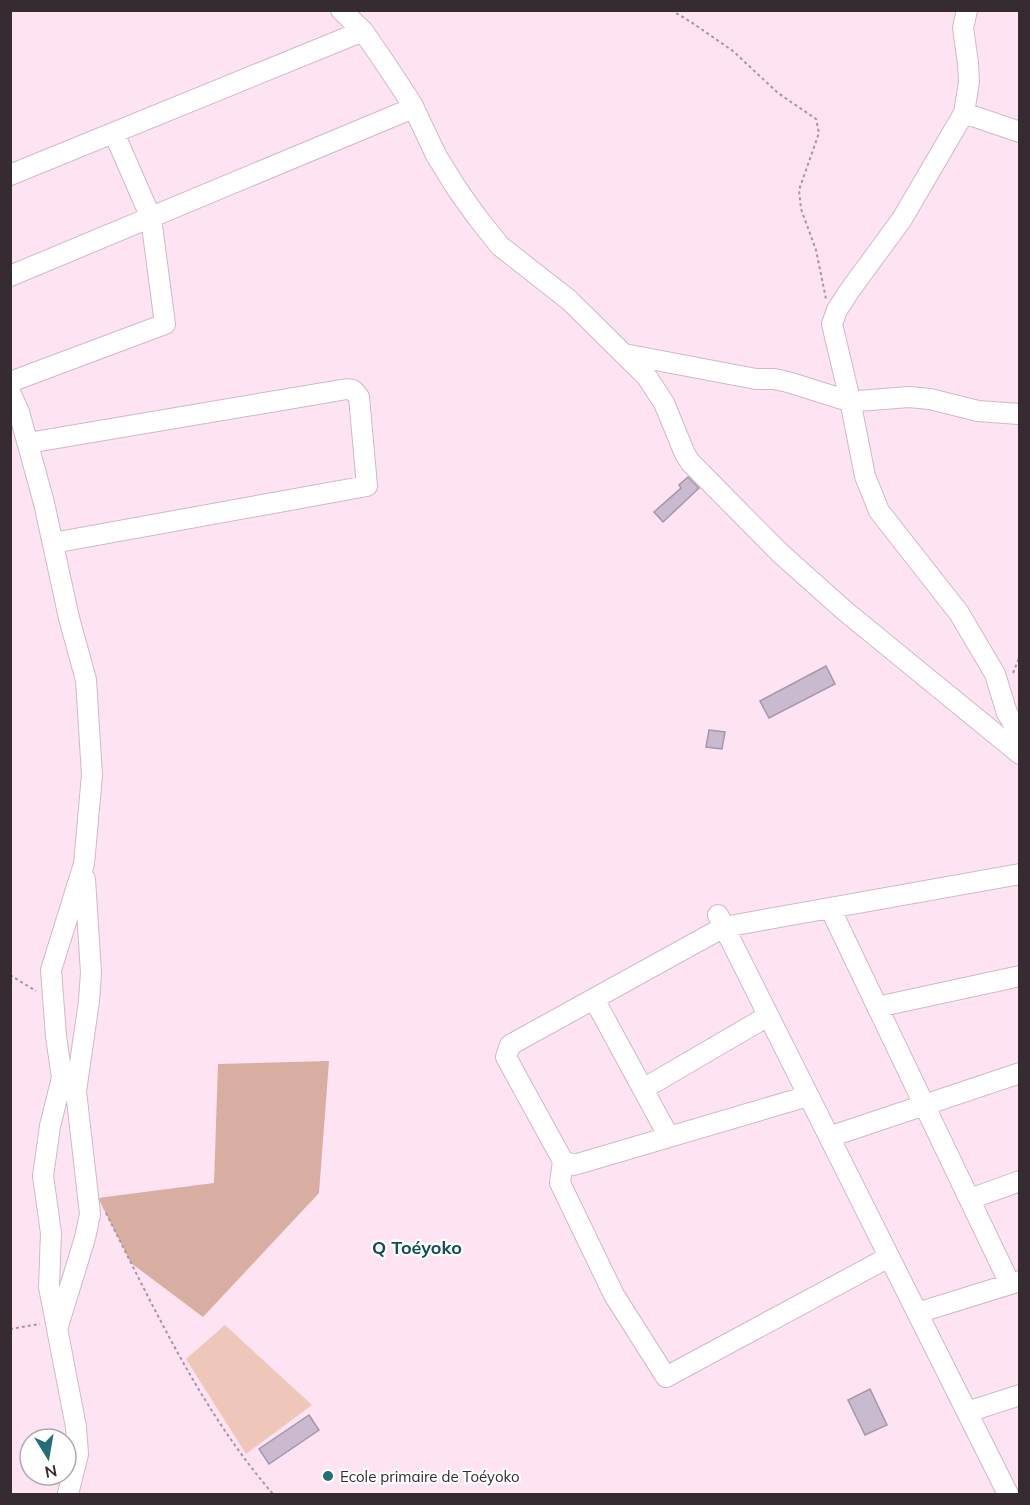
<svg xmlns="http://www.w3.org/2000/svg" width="1030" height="1505" font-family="Mulish,sans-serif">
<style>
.green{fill:#eec6ba}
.forest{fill:#d9aea2}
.building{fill:#cabad0;stroke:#a596ab;stroke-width:1.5}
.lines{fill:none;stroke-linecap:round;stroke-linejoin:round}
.minor-casing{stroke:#d1b8c6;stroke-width:22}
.path{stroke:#a8959f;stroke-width:2;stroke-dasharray:3 3;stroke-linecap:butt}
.minor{stroke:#fff;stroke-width:20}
.poi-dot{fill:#256e79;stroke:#fff;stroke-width:2}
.labels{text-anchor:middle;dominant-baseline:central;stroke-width:4.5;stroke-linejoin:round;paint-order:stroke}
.poi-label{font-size:15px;fill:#352b30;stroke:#fff;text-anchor:start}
.quarter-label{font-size:18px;font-weight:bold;fill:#114d55;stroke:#fff}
</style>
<rect width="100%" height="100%" fill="#fee3f2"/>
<path class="green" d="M225 1325 312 1405 246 1454 186 1359Z"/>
<path class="forest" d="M329 1061 319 1193 203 1317 131 1263 98 1198 214 1183 218 1064Z"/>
<path class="building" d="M688 477 699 488 663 522 654 512 681 488 679 485Z
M826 666 835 684 769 718 760 701Z
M709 730 725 732 722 749 706 747Z
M870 1389 887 1425 865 1435 848 1400Z
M309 1415 319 1430 269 1464 259 1449Z"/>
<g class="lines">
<defs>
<path id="minor" d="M341 10 363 31 387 66 412 104 436 155 457 189 477 217 500 246 569 300 647 377 664 403 685 454 691 463 780 553 845 611 1020 754
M967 10 963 28 968 63 969 82 964 113 902 219 850 290 837 310 832 324 850 400 865 476 879 511 959 613 995 674 1007 713 1020 735
M964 113 1020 132
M10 175 363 31
M10 276 413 108
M624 354 756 379H774L788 382 842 399 858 401 909 397 930 399 978 411 1020 414
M10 382 165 324 151 218 114 133
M10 392 19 412 44 503 69 618 86 680 92 775 84 864 51 970 56 1036 62 1078 50 1126 43 1176 51 1233 49 1287 76 1427 78 1454 68 1494
M28 443 347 389 353 390 359 397 367 486 53 543
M830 908 1010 1284
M718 915 1008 1494
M594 999 669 1137
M877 1007 1020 976
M643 1089 768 1016
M808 1096 574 1165 563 1161 506 1057 510 1045 724 927 1020 874
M829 1137 1020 1073
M563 1161 560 1183 614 1295 666 1377 889 1257
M970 1199 1020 1181
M917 1313 1020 1281
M58 1326 85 1238 90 1214 76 1091 89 1001 91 973 85 879
M967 1412 1020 1395"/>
</defs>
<use href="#minor" class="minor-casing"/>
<path class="path" d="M671 10 691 22 733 51 778 93 816 119 819 133 799 190 801 209 816 250 826 299
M1013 673 1020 656
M10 975 36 991
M106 1213C155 1310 202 1412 273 1494
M10 1329 40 1324"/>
<use href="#minor" class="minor"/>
</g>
<circle class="poi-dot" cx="328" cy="1476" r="6"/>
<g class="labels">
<g class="poi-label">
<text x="340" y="1476">Ecole primaire de Toéyoko</text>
</g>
<g class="quarter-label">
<text x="417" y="1247">Q Toéyoko</text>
</g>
</g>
<rect width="1030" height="1505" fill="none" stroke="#352b30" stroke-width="24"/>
<g transform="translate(48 1457) rotate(169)"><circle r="28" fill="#ffffff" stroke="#aeaaac" stroke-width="1.5"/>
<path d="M0-4.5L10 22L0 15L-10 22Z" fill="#256e79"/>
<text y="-9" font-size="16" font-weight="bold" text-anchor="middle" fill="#352b30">N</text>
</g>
</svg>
